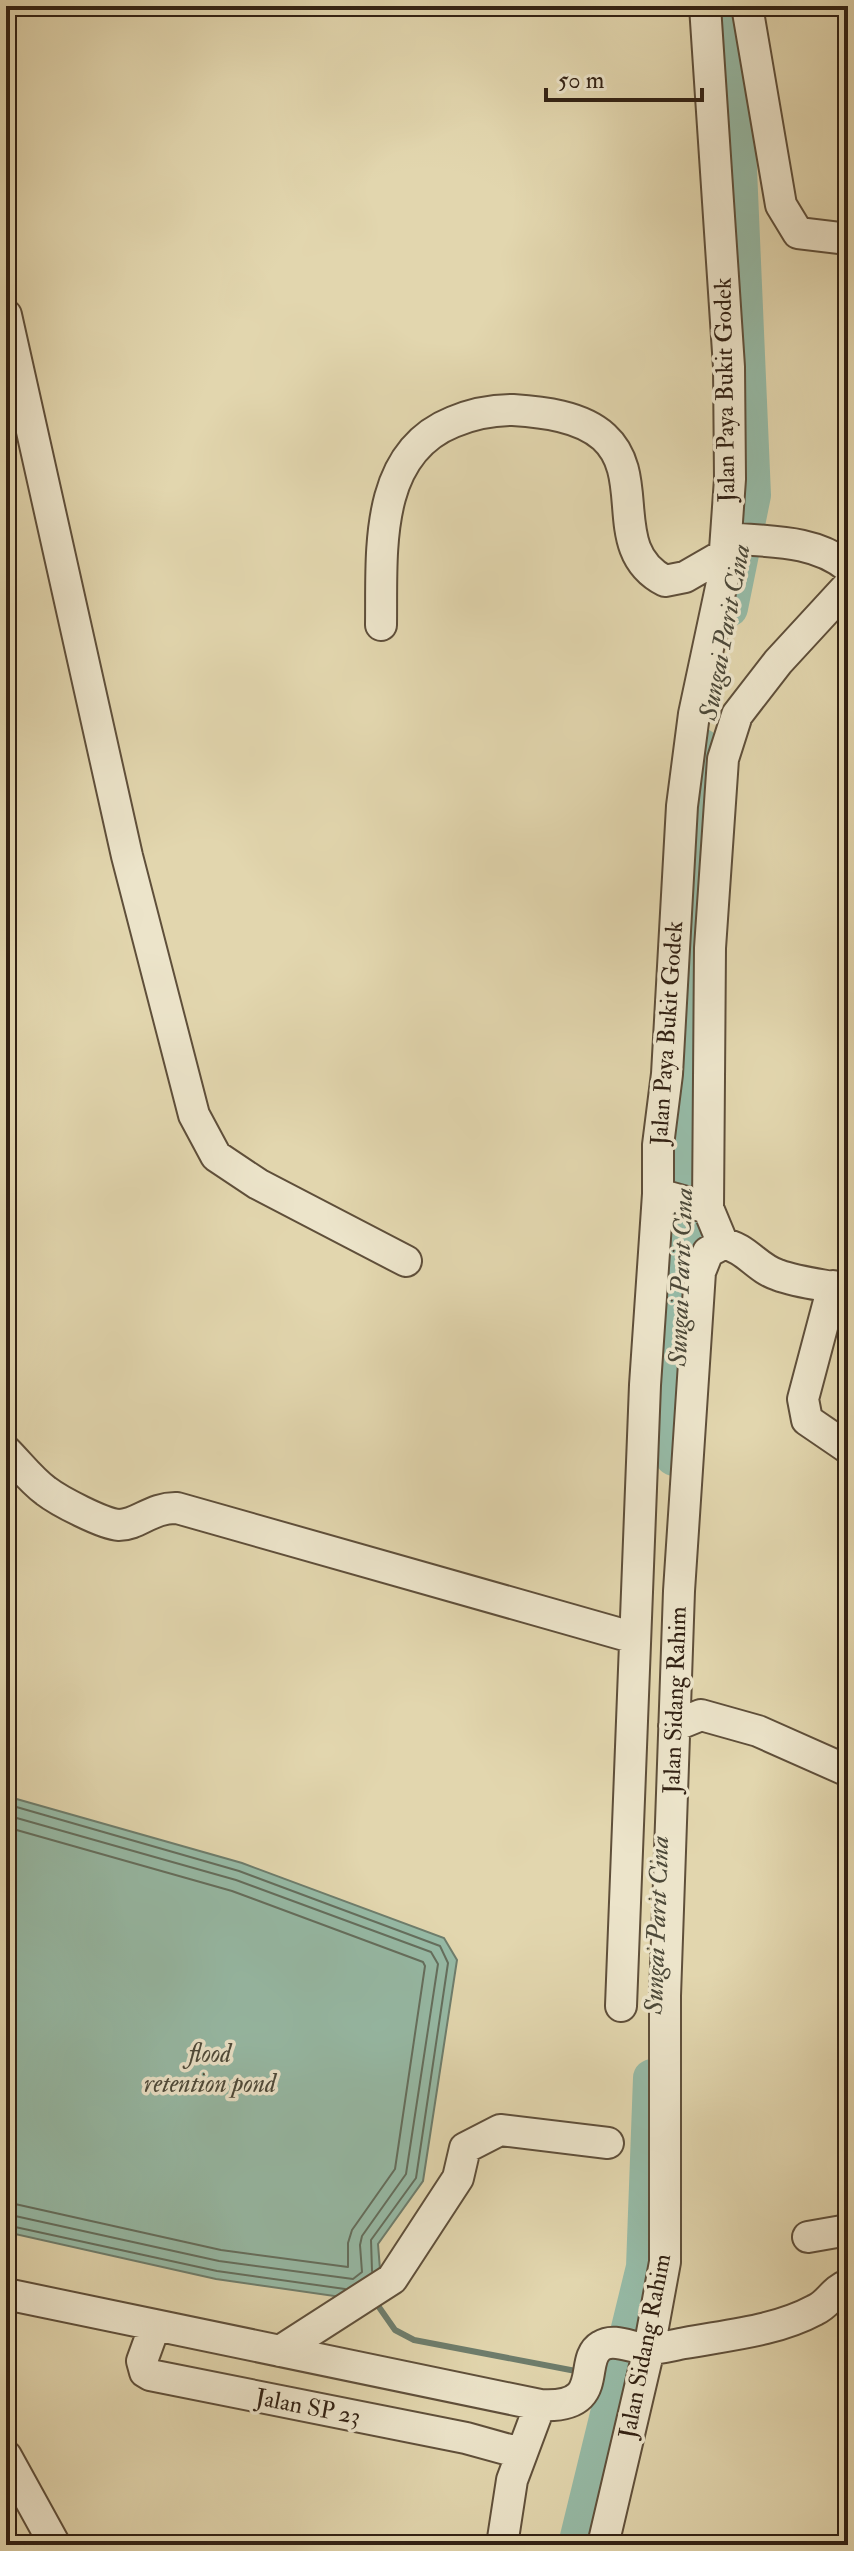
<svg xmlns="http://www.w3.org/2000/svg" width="854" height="2551" font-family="'IM FELL Double Pica',serif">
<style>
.water{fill:#96baa6;stroke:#6e7d6c;stroke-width:2}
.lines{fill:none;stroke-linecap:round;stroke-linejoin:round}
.shore{stroke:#646e5d;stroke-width:2}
.stream{stroke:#6e7d6c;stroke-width:6}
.river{stroke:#96baa6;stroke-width:38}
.minor-casing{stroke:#5f4f3a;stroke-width:34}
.minor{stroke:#ece4ca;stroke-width:30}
.labels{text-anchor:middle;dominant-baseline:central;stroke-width:7;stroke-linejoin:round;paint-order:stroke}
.street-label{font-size:24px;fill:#332214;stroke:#ece4ca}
.water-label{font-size:26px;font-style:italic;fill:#4c4838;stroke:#ece4ca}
</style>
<rect width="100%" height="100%" fill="#e2d6ae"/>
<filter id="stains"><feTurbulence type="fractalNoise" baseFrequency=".0025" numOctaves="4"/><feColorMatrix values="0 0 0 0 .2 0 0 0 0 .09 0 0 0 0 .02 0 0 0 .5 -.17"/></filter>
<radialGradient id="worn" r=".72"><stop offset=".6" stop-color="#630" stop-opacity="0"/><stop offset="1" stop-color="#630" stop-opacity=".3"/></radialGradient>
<path class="water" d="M6 1796 242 1863 444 1938 457 1960 423 2181 378 2244 381 2282 355 2299 216 2279 6 2232Z"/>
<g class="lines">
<path class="shore" d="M6 1804 239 1871 440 1946 448 1963 416 2178 371 2240 372 2271
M6 1815 236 1880 431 1952 438 1964 406 2174 362 2236 360 2245 362 2272 353 2279 219 2261 6 2214
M6 1827 232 1891 423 1962 425 1966 395 2169 352 2230 348 2243V2267L221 2250 6 2202
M6 2225 217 2271 345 2289"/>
<path class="stream" d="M374 2300 395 2330 414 2340 581 2372"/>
<path class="river" d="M729 608 752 495 731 6
M674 1457 701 747
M577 2545 645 2267 652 2078"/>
<defs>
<path id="minor" d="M705 6 729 367 730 479 723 578 694 714 682 806 667 1074 658 1145V1194L708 1208 723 1244
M747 6 781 205 798 233 848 239
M6 315 127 856 194 1115 216 1156 258 1184 406 1261
M726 538C767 542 814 539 848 567
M381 625C382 553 373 454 453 422 472 414 492 410 513 410 542 412 581 416 604 437 648 477 605 550 665 581L685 577 725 554
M708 1208 710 948 723 759 737 715 778 662 848 586
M723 1244C746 1247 756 1268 778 1275 799 1283 826 1285 848 1290
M833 1286 803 1399 807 1420 848 1448
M6 1451C19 1464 31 1480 46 1491 59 1501 103 1524 119 1525 138 1525 152 1507 177 1508L635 1638
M674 1726 701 1715 758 1731 848 1771
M621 2006 645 1385 658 1194
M808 2237 848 2230
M6 2294 540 2405C608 2409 577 2360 601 2346 615 2337 633 2349 648 2349 660 2349 673 2345 685 2343 728 2335 776 2331 815 2310 829 2304 833 2290 848 2285
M155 2325 142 2361 145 2372 150 2375 466 2438 520 2453
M280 2351 392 2279 458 2178 465 2148 500 2130 608 2143
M6 2456 55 2545
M502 2545 512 2480 540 2405
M603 2545 649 2349 665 2262V1996L679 1591 700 1272 708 1252 723 1244"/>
</defs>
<use href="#minor" class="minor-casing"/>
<use href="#minor" class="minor"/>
</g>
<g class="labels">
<g class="street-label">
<text transform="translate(725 390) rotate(-91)">Jalan Paya Bukit Godek</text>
<text transform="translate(667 1033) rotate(-86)">Jalan Paya Bukit Godek</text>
<text transform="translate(675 1700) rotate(-88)">Jalan Sidang Rahim</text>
<text transform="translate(645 2346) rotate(-79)">Jalan Sidang Rahim</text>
<text transform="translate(308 2407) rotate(11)">Jalan SP 23</text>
</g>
<g class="water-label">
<text transform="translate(725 632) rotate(-79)">Sungai Parit Cina</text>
<text transform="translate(681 1277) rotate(-88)">Sungai Parit Cina</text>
<text transform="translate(657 1925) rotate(-88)">Sungai Parit Cina</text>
<text x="210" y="2054">flood<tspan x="210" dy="30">retention pond</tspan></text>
</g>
</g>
<rect width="854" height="2551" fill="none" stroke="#e2d6ae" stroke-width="32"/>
<rect x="8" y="8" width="838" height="2535" fill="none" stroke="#332214" stroke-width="4"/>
<rect x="16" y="16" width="822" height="2519" fill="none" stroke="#332214" stroke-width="2"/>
<path d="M546 88v12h156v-12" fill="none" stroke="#332214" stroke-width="4"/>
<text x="558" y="88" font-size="24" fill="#332214" stroke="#ece4ca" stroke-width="6" paint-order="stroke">50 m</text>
<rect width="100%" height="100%" filter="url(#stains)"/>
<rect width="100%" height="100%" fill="url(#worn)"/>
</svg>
